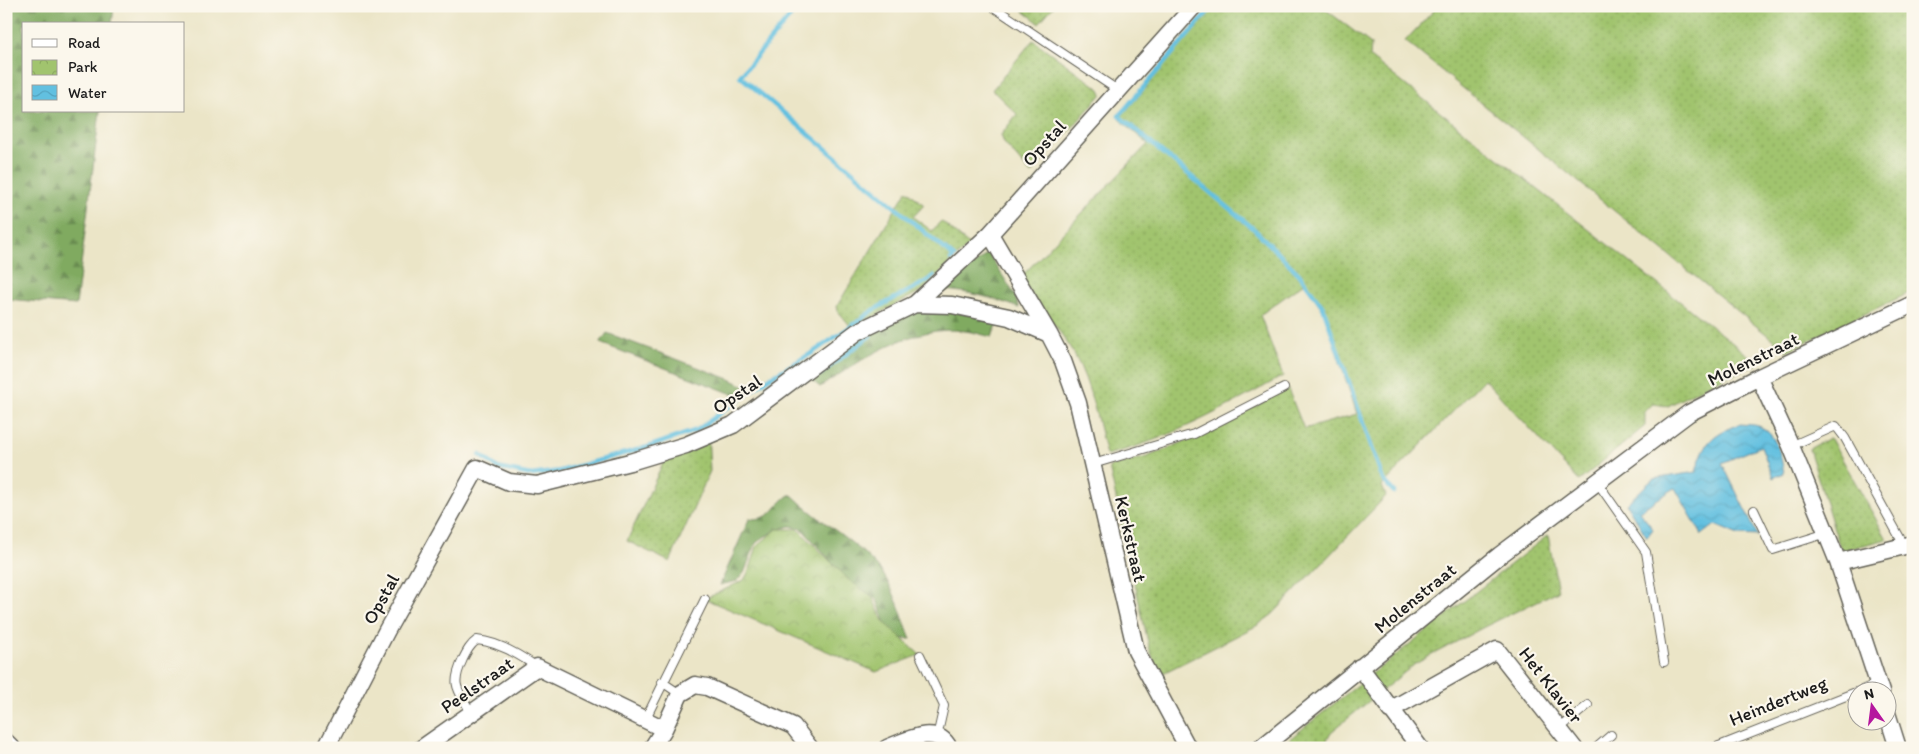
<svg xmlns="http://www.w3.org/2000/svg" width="1919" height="754" font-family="Itim,sans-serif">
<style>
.grass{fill:url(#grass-dots);stroke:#5e7045}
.forest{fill:url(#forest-firs);stroke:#4e633e}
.park{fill:url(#park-crowns);stroke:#5e7045}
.water{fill:url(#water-waves);stroke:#3f6e7e}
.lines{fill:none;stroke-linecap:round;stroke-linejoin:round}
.stream{stroke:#62c0e0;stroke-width:4.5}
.service-casing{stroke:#646258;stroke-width:10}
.minor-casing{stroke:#646258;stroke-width:19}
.service{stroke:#fff;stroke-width:8}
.minor{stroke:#fff;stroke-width:16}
.labels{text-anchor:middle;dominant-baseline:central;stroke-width:4.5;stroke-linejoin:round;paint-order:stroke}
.street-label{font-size:19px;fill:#1c1c1c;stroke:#fbf7ec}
</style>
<defs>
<pattern id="grass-dots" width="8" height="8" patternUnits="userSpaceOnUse" patternTransform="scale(1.25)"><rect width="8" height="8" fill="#a1c46e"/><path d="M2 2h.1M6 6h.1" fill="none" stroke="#8aa85f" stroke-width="1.8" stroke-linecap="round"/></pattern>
<pattern id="forest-firs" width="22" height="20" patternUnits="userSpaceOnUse" patternTransform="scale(1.25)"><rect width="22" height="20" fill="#80aa61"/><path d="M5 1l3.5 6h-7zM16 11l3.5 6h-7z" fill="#688a4f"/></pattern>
<pattern id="park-crowns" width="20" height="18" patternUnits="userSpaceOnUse" patternTransform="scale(1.25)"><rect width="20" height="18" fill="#a1c46e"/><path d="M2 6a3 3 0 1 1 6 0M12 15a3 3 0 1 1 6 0" fill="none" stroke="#8aa85f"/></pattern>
<pattern id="water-waves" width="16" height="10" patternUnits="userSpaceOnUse" patternTransform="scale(1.25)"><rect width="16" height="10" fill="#62c0e0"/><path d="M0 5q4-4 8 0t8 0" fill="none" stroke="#54a4c0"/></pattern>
</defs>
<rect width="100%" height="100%" fill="#fbf7ec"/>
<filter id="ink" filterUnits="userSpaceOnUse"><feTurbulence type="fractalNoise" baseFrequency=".02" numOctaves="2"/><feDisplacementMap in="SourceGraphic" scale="10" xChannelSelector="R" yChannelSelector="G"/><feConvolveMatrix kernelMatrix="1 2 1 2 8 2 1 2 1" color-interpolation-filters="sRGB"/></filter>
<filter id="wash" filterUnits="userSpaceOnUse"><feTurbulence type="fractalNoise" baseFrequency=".0096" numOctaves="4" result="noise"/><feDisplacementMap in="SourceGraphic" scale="20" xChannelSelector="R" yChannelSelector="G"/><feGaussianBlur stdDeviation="1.12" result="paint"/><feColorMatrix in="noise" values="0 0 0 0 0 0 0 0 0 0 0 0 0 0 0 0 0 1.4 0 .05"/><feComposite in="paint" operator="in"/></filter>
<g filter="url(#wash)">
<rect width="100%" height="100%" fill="#ebe5c7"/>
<path class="grass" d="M1017 6H1054L1039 23Z
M1215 6H1321L1371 44 1370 57 1754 360 1757 365 1718 380 1668 406 1653 404 1645 411V426L1579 481 1484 379 1382 486 1386 496 1273 614 1258 625 1217 646 1159 675 1149 647 1109 467 1147 457 1198 436 1288 389 1304 429 1357 414 1323 310 1304 283 1260 315 1283 376C1225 408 1171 439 1106 455 1099 426 1090 382 1075 356 1060 328 1037 305 1020 278L1148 144 1119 119Z
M1438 6H1913V291L1787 351 1405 41Z
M1033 40 1093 84 1100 89 1102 94 1031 174 1004 143 1001 135 1017 114 992 90Z
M907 190 924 205 913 217 932 231 941 221 969 245 923 290 852 328 838 311 837 306Z
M708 432 710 471 670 562 627 541 669 450Z
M1829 438 1831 439 1887 539 1841 551 1809 449Z
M1548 535 1558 591 1484 627 1415 664 1331 732 1327 739 1328 741 1318 748H1278Z"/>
<path class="forest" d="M6 6H114L112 24H24V111H100L76 305 6 299Z
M988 253 1015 295 1019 308C994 298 971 292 944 290Z
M934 308 999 321 992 337C983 335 974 332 965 331 911 324 863 359 820 387L803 373 881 325 907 314Z
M607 333 732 380 752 390 737 399 730 393 600 343Z
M789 495H792C820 523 856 540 881 571 895 590 902 617 911 639L896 638 889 633 877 600 850 582 802 529 790 526 779 529 764 537 756 543 744 573 737 581 720 585 749 519C775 519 771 508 789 495Z"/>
<path class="park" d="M777 529H798L850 581 872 596 883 621 920 655 876 672 705 599 744 580 750 569 757 546Z"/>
<path class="water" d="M1740 424C1746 425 1755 424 1761 427 1777 435 1781 456 1784 473L1773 478 1761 446 1722 463 1758 536 1738 535 1715 525 1702 535 1675 488 1639 511 1653 529 1647 537 1626 504 1653 479 1696 472C1704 443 1711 434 1740 424Z"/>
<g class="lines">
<path class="stream" d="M799 6 740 76 954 257 951 260
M1213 6 1119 116 1254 229 1299 274 1323 307 1383 480 1394 492
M863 325 860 320C882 301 911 293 934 276
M820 374 870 336 867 331
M480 455 498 468 531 475 560 471 648 447 697 430 769 378 812 353 860 320"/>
</g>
</g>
<g filter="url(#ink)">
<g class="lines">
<defs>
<path id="service" d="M992 6 1119 91
M1791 446 1836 426 1845 438 1905 547
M1093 464 1194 434 1284 388
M1597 482 1646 552 1664 662
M1754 510 1773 550 1827 533
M920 655 944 706 937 737
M662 682 680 694
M1857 692 1878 683
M472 714C458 689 450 687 463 659 467 651 470 645 477 640 499 642 520 655 537 667
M645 720 705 599
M1559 729 1588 705
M1596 748 1611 735
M1714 748 1856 692"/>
<path id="minor" d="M990 234 1049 334 1063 361 1078 403 1136 651 1188 748
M915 304 952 305 1009 317 1049 334
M1759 377 1791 446 1838 562 1881 692
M1838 562 1913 544
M1360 667 1420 748
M1390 710 1497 650 1574 748
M1886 710 1898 748
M6 742 12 748
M326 748 387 630 477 468 509 482 537 485 630 462 686 445 733 425 857 332 915 304 990 234 1194 6
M422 748 537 667 664 729
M652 748 664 729 680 694 695 685 707 687 793 726 810 748
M887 748C905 741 937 723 949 748
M1261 748 1500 555 1689 413 1759 377 1913 304"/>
</defs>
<use href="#service" class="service-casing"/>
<use href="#minor" class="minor-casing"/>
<use href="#service" class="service"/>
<use href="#minor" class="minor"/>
</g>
</g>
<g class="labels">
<g class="street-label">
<text transform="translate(1044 143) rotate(-48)">Opstal</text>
<text transform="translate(1753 359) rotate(-26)">Molenstraat</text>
<text transform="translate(737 394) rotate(-34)">Opstal</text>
<text transform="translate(1131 539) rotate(77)">Kerkstraat</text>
<text transform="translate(1415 598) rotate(-39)">Molenstraat</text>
<text transform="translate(381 599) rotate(-61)">Opstal</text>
<text transform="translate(477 685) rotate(-35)">Peelstraat</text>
<text transform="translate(1551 685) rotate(52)">Het Klavier</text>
<text transform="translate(1778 701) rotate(-22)">Heindertweg</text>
</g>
</g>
<rect width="1919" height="754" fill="none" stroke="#fbf7ec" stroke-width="25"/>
<rect x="22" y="22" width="162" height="90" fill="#fbf7ec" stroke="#a29f99"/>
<rect x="32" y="39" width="25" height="8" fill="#ffffff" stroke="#a29f99"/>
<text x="68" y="48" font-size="15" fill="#1c1c1c">Road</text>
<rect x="32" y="60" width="25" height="15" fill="url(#park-crowns)" stroke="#a29f99"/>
<text x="68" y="72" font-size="15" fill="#1c1c1c">Park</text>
<rect x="32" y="85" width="25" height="15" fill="url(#water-waves)" stroke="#a29f99"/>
<text x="68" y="98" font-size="15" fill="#1c1c1c">Water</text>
<g transform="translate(1872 706) rotate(346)"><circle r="24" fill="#fbf7ec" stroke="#a29f99"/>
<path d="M0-4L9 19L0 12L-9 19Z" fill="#b5179e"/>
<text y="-8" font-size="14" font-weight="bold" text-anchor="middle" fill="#1c1c1c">N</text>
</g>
</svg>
